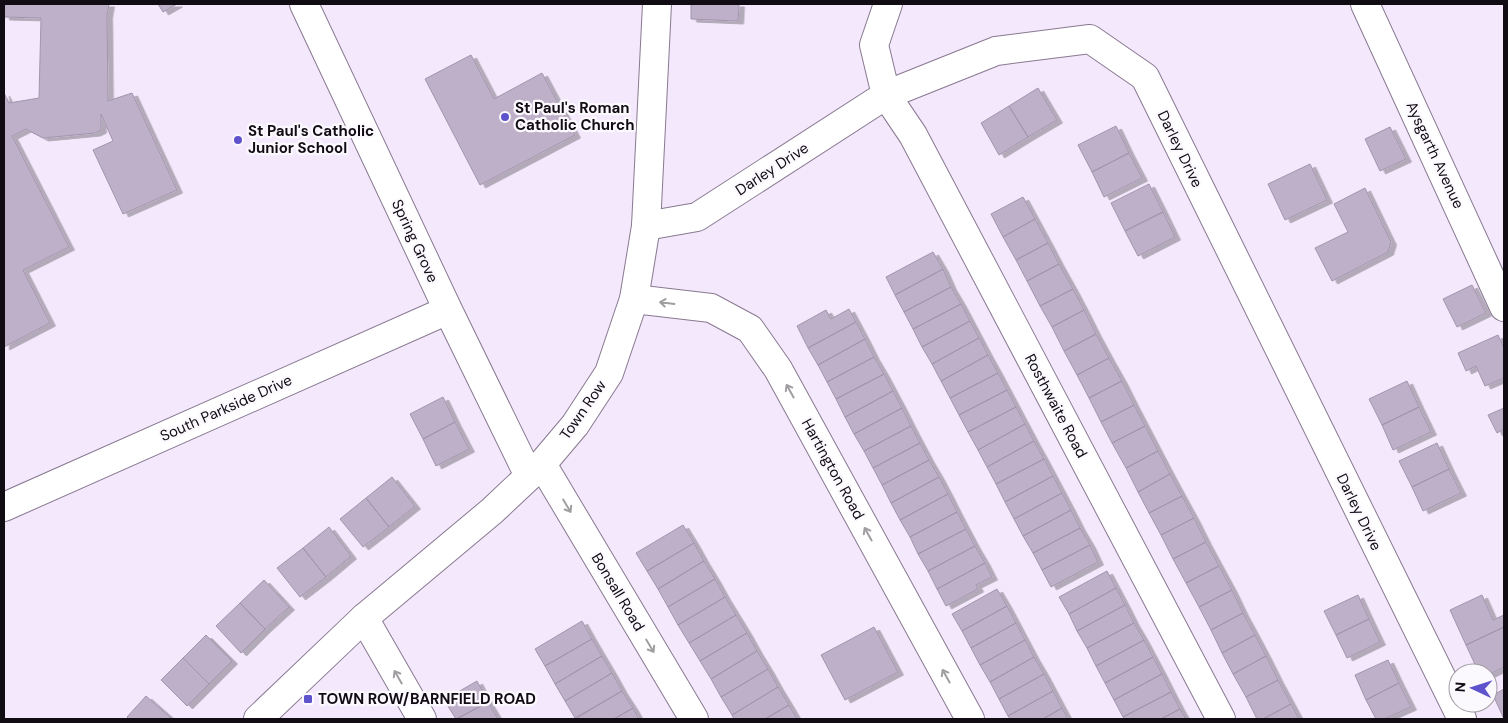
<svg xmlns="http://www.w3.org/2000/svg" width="1508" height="723" font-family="'DM Sans',sans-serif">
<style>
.building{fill:#bfb0c9;stroke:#a394ad;filter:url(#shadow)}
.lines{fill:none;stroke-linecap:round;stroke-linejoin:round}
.minor-casing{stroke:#887991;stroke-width:30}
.tertiary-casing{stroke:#887991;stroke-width:30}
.minor{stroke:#fff;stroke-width:28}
.tertiary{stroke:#fff;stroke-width:28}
.oneway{stroke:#a09ea1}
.poi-dot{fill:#5e53cc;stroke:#fcf9fe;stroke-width:2}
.labels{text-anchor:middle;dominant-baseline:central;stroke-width:4.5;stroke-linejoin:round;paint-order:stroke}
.poi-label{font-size:15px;font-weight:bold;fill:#110c14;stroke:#fcf9fe;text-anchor:start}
.street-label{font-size:15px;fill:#110c14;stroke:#fcf9fe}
</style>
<defs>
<filter id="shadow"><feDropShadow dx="5.5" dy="3" stdDeviation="0" flood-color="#0004"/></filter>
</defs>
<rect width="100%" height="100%" fill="#f4e8fc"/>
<path class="building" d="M4 4H109L107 15 108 101 132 93 177 190 123 214 93 150 113 141 101 114V130L95 133 43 138 26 129 12 136 69 247 23 270 50 323 4 347V93L9 103 39 98 41 18 4 17Z
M158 4H177L163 12Z
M691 4H739L738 21 691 19Z
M471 55 494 99 542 73 575 135 480 185 425 79Z
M1038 88 1057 120 1028 137 1009 106Z
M1009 106 1028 137 999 155 981 123Z
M1116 126 1129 153 1092 172 1078 145Z
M1390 127 1406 159 1380 171 1365 139Z
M1129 153 1142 178 1104 197 1092 172Z
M1310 164 1327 200 1285 220 1268 184Z
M1149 184 1163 212 1125 231 1111 203Z
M1365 188 1391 242 1388 252 1332 281 1315 248 1348 232 1334 204Z
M1023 197 1035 219 1003 237 991 214Z
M1163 212 1175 237 1138 256 1125 231Z
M1035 219 1048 243 1016 260 1003 237Z
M1048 243 1059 264 1027 281 1016 260Z
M933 252 943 269 895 295 886 277Z
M1059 264 1073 289 1040 306 1027 281Z
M943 269 951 287 904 312 895 295Z
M1472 285 1486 313 1457 327 1443 299Z
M951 287 961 304 913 329 904 312Z
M1073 289 1084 310 1052 327 1040 306Z
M961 304 970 321 922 347 913 329Z
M849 309 856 322 808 348 797 326 826 310 831 319Z
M1084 310 1096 334 1064 351 1052 327Z
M970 321 979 338 932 364 922 347Z
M856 322 865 339 818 365 808 348Z
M1096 334 1109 358 1077 375 1064 351Z
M1498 335 1504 348V378L1485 386 1476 366 1466 371 1458 353Z
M979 338 988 355 941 381 932 364Z
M865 339 874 357 827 382 818 365Z
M988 355 998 373 950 398 941 381Z
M874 357 884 374 836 399 827 382Z
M1109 358 1122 381 1089 398 1077 375Z
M998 373 1007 390 959 415 950 398Z
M884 374 893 391 845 417 836 399Z
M1122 381 1134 405 1101 422 1089 398Z
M1407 381 1419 407 1382 425 1369 399Z
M1007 390 1016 407 968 432 959 415Z
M893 391 902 408 854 434 845 417Z
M443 397 455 422 423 439 410 414Z
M1134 405 1145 426 1112 443 1101 422Z
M1016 407 1025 424 978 450 968 432Z
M1419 407 1431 432 1393 450 1382 425Z
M902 408 911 426 864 451 854 434Z
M1504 408V429L1497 433 1488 415Z
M455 422 469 449 436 466 423 439Z
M1025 424 1034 441 987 467 978 450Z
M911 426 920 443 873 468 864 451Z
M1145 426 1158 451 1126 468 1112 443Z
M1034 441 1044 459 996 484 987 467Z
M920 443 929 460 882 485 873 468Z
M1437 443 1449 469 1412 487 1399 461Z
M1158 451 1170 474 1138 492 1126 468Z
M1044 459 1053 476 1005 502 996 484Z
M929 460 939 477 891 503 882 485Z
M1449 469 1461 493 1423 511 1412 487Z
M1170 474 1182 496 1149 513 1138 492Z
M1053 476 1062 493 1014 519 1005 502Z
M392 477 415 506 389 527 366 498Z
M939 477 948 494 900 520 891 503Z
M1062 493 1071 510 1023 536 1014 519Z
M948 494 957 512 910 537 900 520Z
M1182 496 1194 518 1161 535 1149 513Z
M366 498 389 527 363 547 340 519Z
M1071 510 1080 528 1033 553 1023 536Z
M957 512 966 529 918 554 910 537Z
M1194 518 1206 542 1173 559 1161 535Z
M683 525 694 543 647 571 636 553Z
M329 527 351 556 326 577 303 548Z
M1080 528 1090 545 1042 570 1033 553Z
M966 529 975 546 928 571 918 554Z
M1206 542 1219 566 1186 583 1173 559Z
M694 543 704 561 658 589 647 571Z
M1090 545 1098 562 1051 587 1042 570Z
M975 546 985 563 937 589 928 571Z
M303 548 326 577 300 597 277 568Z
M704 561 715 579 668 607 658 589Z
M985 563 992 577 976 585 978 589 946 606 937 589Z
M1219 566 1232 590 1199 607 1186 583Z
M1107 571 1116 588 1069 614 1059 597Z
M715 579 725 597 678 625 668 607Z
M264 580 289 607 265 629 240 603Z
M1116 588 1125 605 1077 631 1069 614Z
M997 589 1007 606 962 631 952 614Z
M1232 590 1243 613 1211 630 1199 607Z
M1358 595 1369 619 1336 635 1324 611Z
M1482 595 1493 620 1504 615V627L1466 645 1450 610Z
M725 597 736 615 689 643 678 625Z
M240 603 265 629 241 653 216 626Z
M1125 605 1134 623 1087 648 1077 631Z
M1007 606 1016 623 971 648 962 631Z
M1243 613 1255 635 1222 653 1211 630Z
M736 615 747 633 700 661 689 643Z
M1369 619 1380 642 1347 658 1336 635Z
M582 621 592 639 545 666 535 649Z
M1016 623 1025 640 980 665 971 648Z
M1134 623 1144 640 1096 666 1087 648Z
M874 627 898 672 845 700 821 655Z
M1504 627V639L1503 640 1504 643V667L1488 675V673H1479L1466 645Z
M747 633 757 651 711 679 700 661Z
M206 635 232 661 209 684 183 658Z
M1255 635 1266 656 1233 674 1222 653Z
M592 639 602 656 555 684 545 666Z
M1025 640 1034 657 990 682 980 665Z
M1144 640 1153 657 1105 683 1096 666Z
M757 651 768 669 721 697 711 679Z
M602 656 612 673 565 701 555 684Z
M1266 656 1278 680 1246 697 1233 674Z
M1034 657 1044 674 999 699 990 682Z
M1153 657 1162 674 1114 700 1105 683Z
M183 658 209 684 187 706 161 680Z
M1388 660 1399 683 1366 700 1355 675Z
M768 669 778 687 732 715 721 697Z
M612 673 622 691 575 718 565 701Z
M1044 674 1053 691 1008 716 999 699Z
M1162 674 1171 692 1123 717 1114 700Z
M1278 680 1291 704 1263 719H1257L1246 697Z
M477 681 488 702 456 719 444 700Z
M1399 683 1411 707 1384 719H1376L1366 700Z
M778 687 789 705 765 719H734L732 715Z
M1504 689V719L1493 695Z
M622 691 633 708 614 719H575Z
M1053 691 1062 708 1043 719H1010L1008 716Z
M1171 692 1180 709 1161 719H1125L1123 717Z
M146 696 172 719H129L127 717Z
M488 702 498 719H457Z
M1291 704 1299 719H1263Z
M789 705 797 719H765Z
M633 708 639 719H614Z
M1062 708 1068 719H1043Z
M1180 709 1186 719H1161Z"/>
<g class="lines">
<defs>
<path id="minor" d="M304 4 448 310 529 476
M888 4 874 45 886 95 913 135 1221 719
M1365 4 1504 307
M646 226 697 217 886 95 996 51 1090 39 1145 77 1462 719
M634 299 711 308 750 329 778 369 970 719
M542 464 694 719
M4 507 448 310
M364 618 422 719"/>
<path id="tertiary" d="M258 719 364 618 492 511 542 464 575 425 609 373 634 299 646 226 657 4"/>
</defs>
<use href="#minor" class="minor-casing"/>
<use href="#tertiary" class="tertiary-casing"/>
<use href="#minor" class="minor"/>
<use href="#tertiary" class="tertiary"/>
</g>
<defs><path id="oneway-shaft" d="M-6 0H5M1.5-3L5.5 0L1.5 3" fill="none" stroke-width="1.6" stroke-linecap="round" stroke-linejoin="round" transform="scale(1.25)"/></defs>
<g class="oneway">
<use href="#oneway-shaft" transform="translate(667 303) rotate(-173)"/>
<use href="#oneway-shaft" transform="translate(790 391) rotate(-119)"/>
<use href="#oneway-shaft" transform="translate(567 506) rotate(59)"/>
<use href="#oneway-shaft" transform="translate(868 534) rotate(-119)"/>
<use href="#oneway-shaft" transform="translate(650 646) rotate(59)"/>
<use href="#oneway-shaft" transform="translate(946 676) rotate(-119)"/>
<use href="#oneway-shaft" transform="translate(398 677) rotate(-120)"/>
</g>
<g class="poi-dot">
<circle cx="505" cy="117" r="5"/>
<circle cx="238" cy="140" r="5"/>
<rect x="303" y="694" width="10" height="10" rx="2.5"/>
</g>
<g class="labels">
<g class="poi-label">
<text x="515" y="108">St Paul's Roman<tspan x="515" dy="17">Catholic Church</tspan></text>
<text x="248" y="131">St Paul's Catholic<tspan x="248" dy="17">Junior School</tspan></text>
<text x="318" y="699">TOWN ROW/BARNFIELD ROAD</text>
</g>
<g class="street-label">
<text transform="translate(1180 149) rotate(64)">Darley Drive</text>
<text transform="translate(1435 155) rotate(65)">Aysgarth Avenue</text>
<text transform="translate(772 169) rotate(-33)">Darley Drive</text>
<text transform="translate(415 241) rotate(65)">Spring Grove</text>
<text transform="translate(1056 406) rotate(62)">Rosthwaite Road</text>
<text transform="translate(226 408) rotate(-24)">South Parkside Drive</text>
<text transform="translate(583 410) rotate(-55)">Town Row</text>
<text transform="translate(833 469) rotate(61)">Hartington Road</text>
<text transform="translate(1359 512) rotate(64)">Darley Drive</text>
<text transform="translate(618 592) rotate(59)">Bonsall Road</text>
</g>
</g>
<rect width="1508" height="723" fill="none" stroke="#110c14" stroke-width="10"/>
<g transform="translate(1473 688) rotate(274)"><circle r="24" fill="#fcf9fe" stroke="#9e9aa0"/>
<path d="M0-4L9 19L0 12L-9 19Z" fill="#5e53cc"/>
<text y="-8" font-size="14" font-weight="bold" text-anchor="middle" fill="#110c14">N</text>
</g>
</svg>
